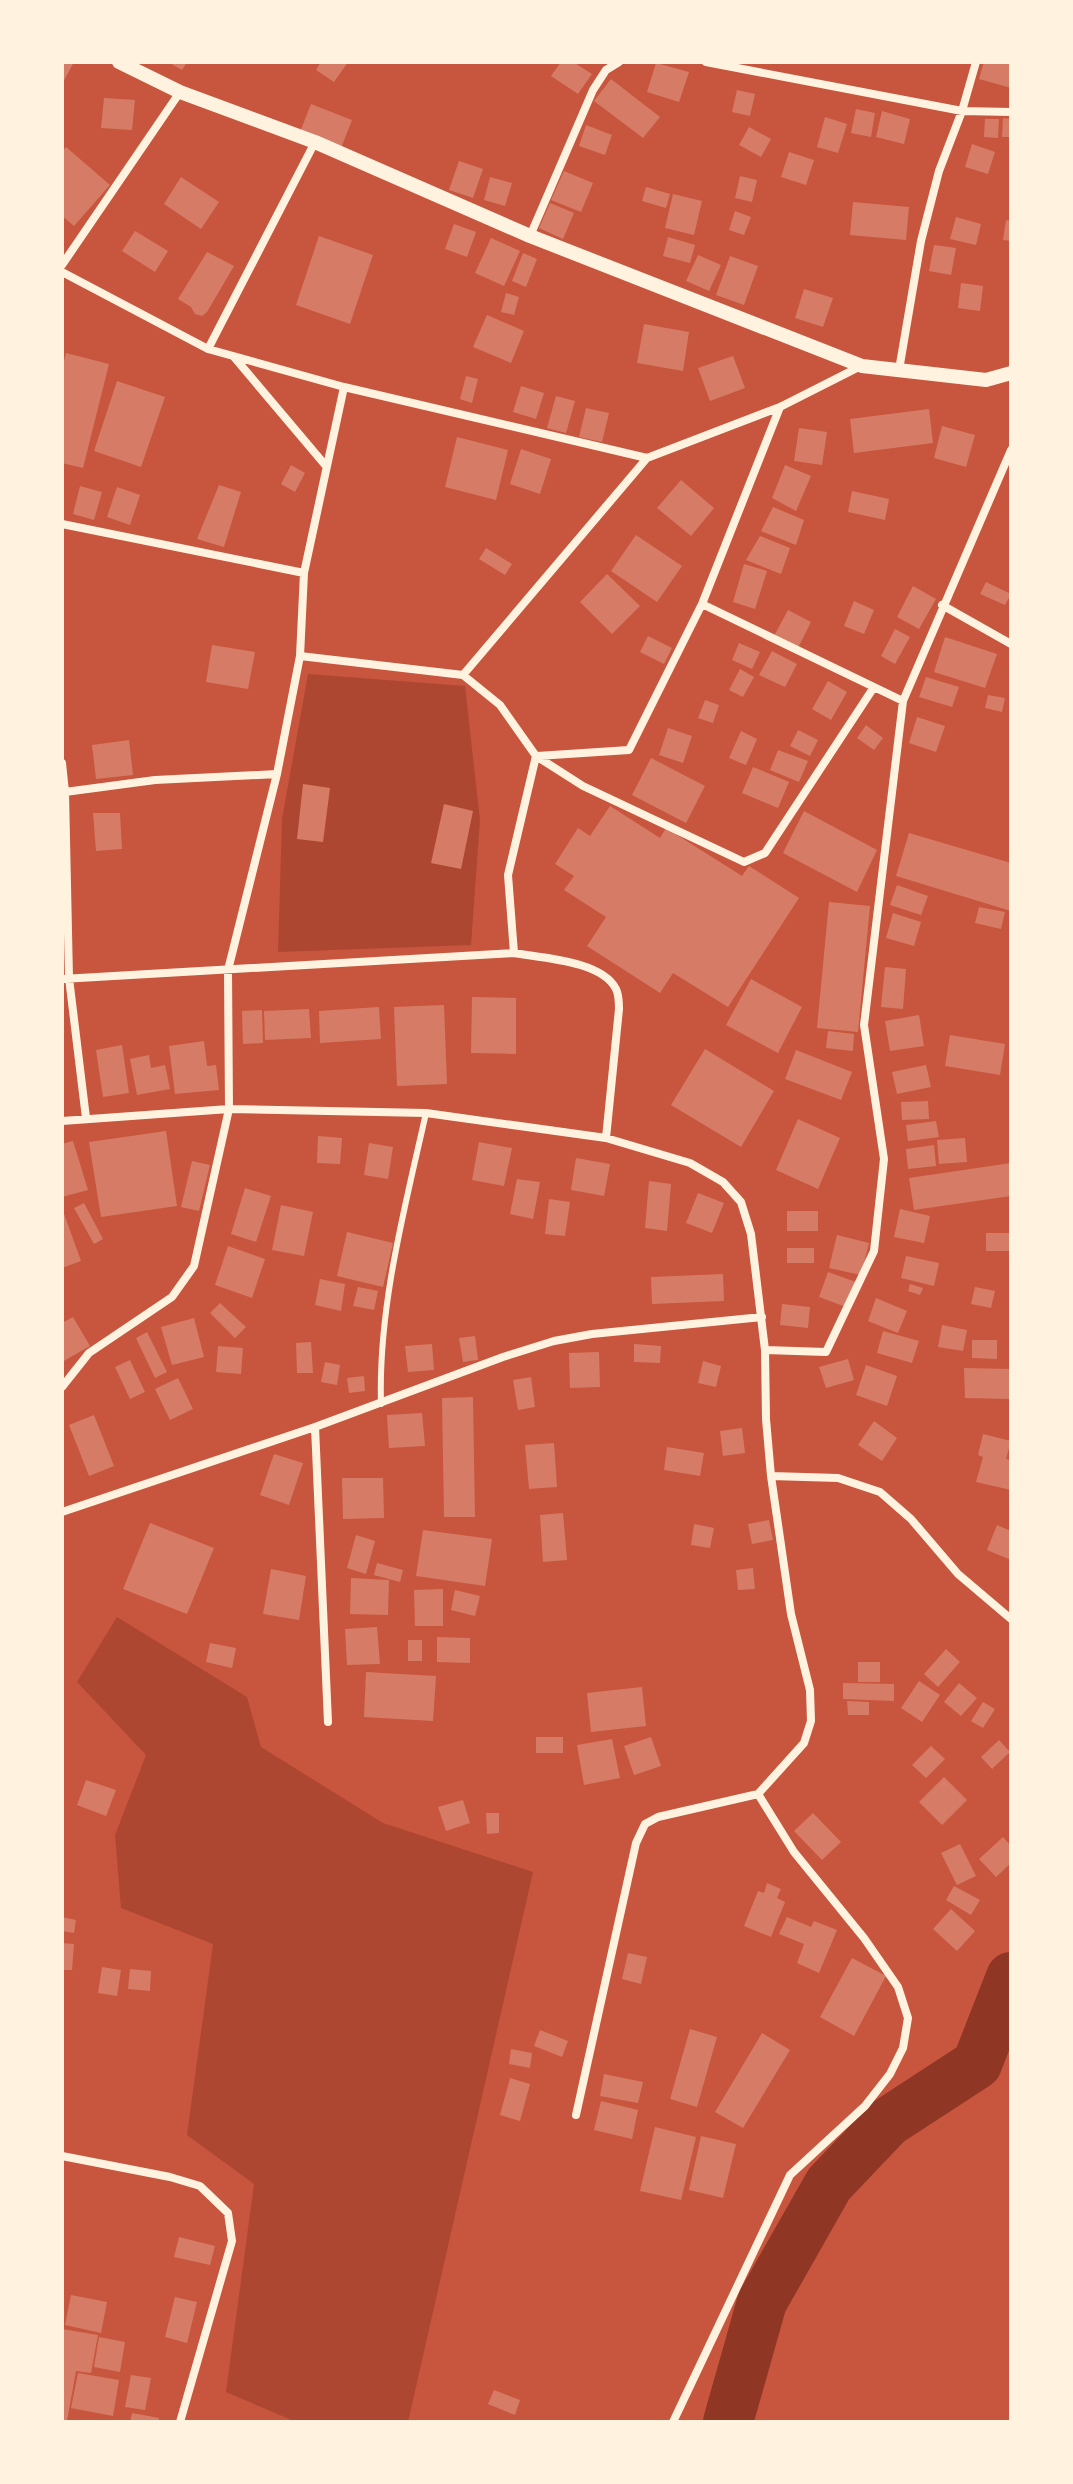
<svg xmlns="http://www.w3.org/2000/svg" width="1073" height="2484" font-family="Montserrat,sans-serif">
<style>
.green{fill:#ae4732}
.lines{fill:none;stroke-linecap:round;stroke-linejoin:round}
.river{stroke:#8f3625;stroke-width:50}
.building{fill:#d67c66}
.service{stroke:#fff3e0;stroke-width:6}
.minor{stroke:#fff3e0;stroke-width:8}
.tertiary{stroke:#fff3e0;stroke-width:14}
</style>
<rect width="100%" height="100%" fill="#c8553d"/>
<path class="green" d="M308 674 465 686 480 820 471 945 278 952 282 819Z
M117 1617 247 1697 261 1747 383 1823 533 1872 408 2422H296L226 2392 254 2184 187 2135 213 1944 121 1908 115 1835 146 1755 77 1682Z"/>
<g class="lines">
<path class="river" d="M728 2422 762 2302 829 2184 888 2122 977 2064 1011 1977"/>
</g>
<path class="building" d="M62 62H74L62 84Z
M168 62H187L182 70Z
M321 62H348L334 82 316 70Z
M561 62H573L592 74 578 94 551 76Z
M984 62H1011V88L979 79Z
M656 63 689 72 679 102 647 92Z
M611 79 660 117 643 138 594 101Z
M737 90 755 94 750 116 732 112Z
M104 98 135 100 132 130 101 128Z
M311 104 352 120 341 148 300 132Z
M856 109 875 113 871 137 851 133Z
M882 111 910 119 904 144 876 137Z
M825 117 847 124 838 153 817 147Z
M1003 118 1011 119V137H1002Z
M985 119H999L998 138 984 137Z
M586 125 612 135 605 155 579 146Z
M749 127 771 139 761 157 739 145Z
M972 144 995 152 988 174 965 167Z
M66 147 110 185 74 226 62 216V152Z
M789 152 814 160 806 185 781 177Z
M459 161 483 169 473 198 449 190Z
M564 171 593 183 581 212 551 200Z
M740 176 757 180 752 202 735 198Z
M181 177 219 202 201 229 164 204Z
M490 177 512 183 505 206 484 200Z
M646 187 670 194 666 208 642 201Z
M673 194 702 201 694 235 665 228Z
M853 202 909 207 906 240 850 235Z
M550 203 574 213 563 239 539 228Z
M735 211 751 217 744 235 729 230Z
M956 217 981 224 976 245 950 239Z
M1006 220 1011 221V241L1003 240Z
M454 224 476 232 467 257 445 249Z
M135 231 168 251 155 272 122 251Z
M319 236 373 255 350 324 296 305Z
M668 237 695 245 690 263 663 256Z
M491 238 520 251 504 286 475 273Z
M934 245 956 248 951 275 929 271Z
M207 252 234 266 207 312 202 316 195 314 191 307 178 299Z
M523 253 537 259 526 287 512 281Z
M698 255 721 265 709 291 686 281Z
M730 256 758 266 744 305 716 295Z
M961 283 983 286 980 311 958 308Z
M804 289 833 298 823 327 795 318Z
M506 293 519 297 514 315 501 312Z
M487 315 524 331 511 363 473 347Z
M644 324 689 332 683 371 637 363Z
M66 353 109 364 83 468 62 463V369Z
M733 356 745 388 710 401 698 368Z
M466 376 478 379 472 403 460 399Z
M117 381 165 397 141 467 94 451Z
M521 386 544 393 536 419 513 412Z
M556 396 575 401 566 433 547 428Z
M586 408 609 413 602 442 579 437Z
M929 409 933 443 854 453 850 419Z
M942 426 975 435 966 467 934 458Z
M799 428 827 432 822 465 794 461Z
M457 437 508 450 496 500 445 487Z
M521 449 551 459 540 494 510 484Z
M291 465 305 473 295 492 281 484Z
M785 465 811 476 796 511 772 498Z
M681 480 714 508 691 536 657 508Z
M219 485 241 492 224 547 197 539Z
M80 486 102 492 94 520 73 514Z
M117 487 140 495 130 525 107 517Z
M852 491 889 499 885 520 848 512Z
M773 507 804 520 796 545 761 531Z
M636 535 682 566 657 602 611 571Z
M760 536 790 548 781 574 746 560Z
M486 548 512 564 505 575 479 559Z
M744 564 767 571 755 609 733 602Z
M607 574 640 606 612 634 580 602Z
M986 582 1011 594 1005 605 980 594Z
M913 586 936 599 919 629 897 617Z
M854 601 874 610 864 634 844 626Z
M788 610 811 622 798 648 774 636Z
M895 629 910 637 895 664 881 656Z
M648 636 672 648 664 664 640 652Z
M945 637 997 654 985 688 934 672Z
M739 643 760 652 752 669 732 660Z
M212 645 255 652 248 689 206 682Z
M772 651 797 664 785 687 759 675Z
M740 669 754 677 743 697 729 690Z
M926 677 959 687 952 707 919 697Z
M828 681 847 692 831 720 812 709Z
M988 695 1005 698 1002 712 985 708Z
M705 700 719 705 713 723 698 718Z
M917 717 945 726 936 752 909 743Z
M866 725 883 738 874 750 857 738Z
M668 728 692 736 683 763 659 755Z
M798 730 818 740 810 756 790 746Z
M741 731 757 739 746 765 729 758Z
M129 740 133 775 96 779 92 745Z
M778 750 808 761 799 782 770 770Z
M651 758 705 786 686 823 632 795Z
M753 767 789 782 778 808 742 793Z
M303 784 330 788 323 842 297 839Z
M444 804 473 811 461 869 431 863Z
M610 806 660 838 666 828 742 876 749 866 799 898 728 1007 673 973 660 993 587 946 606 917 564 890 574 876 555 864 578 828 590 836Z
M804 811 877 850 857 892 783 853Z
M93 813H120L122 849 96 851Z
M909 833 1011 863V911L896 876Z
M897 885 928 896 921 915 890 905Z
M829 902 870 906 858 1032 817 1028Z
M979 907 1005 912 1001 929 975 923Z
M893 913 921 922 914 946 886 938Z
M885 967 906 969 903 1009 881 1007Z
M751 979 802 1007 778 1053 726 1025Z
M472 997 516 998V1054L471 1053Z
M444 1005 447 1084 397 1086 394 1007Z
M379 1007 381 1039 320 1043 319 1011Z
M309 1009 311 1038 265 1040 264 1011Z
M262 1010 263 1043 243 1044 242 1011Z
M919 1015 924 1046 890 1051 885 1021Z
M828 1031 854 1034 853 1051 826 1048Z
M950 1035 1005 1044 1000 1075 945 1066Z
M204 1041 207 1066 216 1065 219 1090 175 1094 169 1046Z
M122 1045 129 1093 103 1097 96 1050Z
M705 1049 774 1091 741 1147 671 1105Z
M796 1050 852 1072 841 1100 785 1079Z
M149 1055 151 1068 165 1065 170 1089 137 1095 130 1059Z
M926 1065 931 1087 897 1094 892 1072Z
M928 1101 929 1119 902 1120 901 1102Z
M798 1119 840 1138 818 1189 776 1170Z
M936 1121 939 1137 908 1141 906 1125Z
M166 1131 177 1206 101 1217 89 1142Z
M318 1136 342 1138 340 1164 317 1163Z
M965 1138 967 1162 939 1164 937 1140Z
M73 1141 88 1190 62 1197V1144Z
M479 1142 512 1148 504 1186 472 1180Z
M369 1143 393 1147 388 1179 364 1175Z
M934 1145 936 1166 908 1169 906 1149Z
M576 1158 610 1164 604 1196 571 1190Z
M192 1161 210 1165 199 1211 181 1207Z
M1011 1163V1196L914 1210 909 1178Z
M517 1179 540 1182 533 1219 510 1214Z
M649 1181 671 1184 667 1231 645 1228Z
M245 1188 271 1196 256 1242 231 1234Z
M698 1193 724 1203 712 1233 686 1223Z
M549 1199 570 1202 565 1236 545 1234Z
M84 1203 103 1239 94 1244 74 1208Z
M281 1205 313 1212 304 1256 272 1250Z
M62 1208 81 1261 62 1268Z
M900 1209 930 1216 924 1243 894 1237Z
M787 1211H818V1231H787Z
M347 1232 393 1243 383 1287 337 1276Z
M986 1233H1011V1251H986Z
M837 1235 869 1243 861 1275 829 1268Z
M228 1246 265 1259 252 1298 215 1285Z
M787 1248H814V1263H787Z
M906 1256 939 1263 934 1286 901 1278Z
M828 1272 856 1282 846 1307 819 1297Z
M723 1274 724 1301 652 1304 651 1277Z
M320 1279 345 1284 341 1311 315 1305Z
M910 1284 923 1288 920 1295 908 1291Z
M358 1287 378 1291 374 1310 353 1306Z
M975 1287 995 1291 991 1308 971 1304Z
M876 1298 907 1311 898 1333 868 1321Z
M220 1303 246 1327 235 1338 210 1313Z
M782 1304 810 1307 808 1328 780 1325Z
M73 1317 90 1346 62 1362V1323Z
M194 1318 204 1357 172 1365 161 1327Z
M942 1325 967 1330 963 1351 938 1347Z
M883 1331 919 1341 912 1363 877 1353Z
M147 1332 167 1372 155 1378 136 1338Z
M475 1336 478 1360 463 1362 459 1338Z
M972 1340H997V1359L972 1358Z
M311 1342 313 1373H297L296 1343Z
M432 1344 434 1370 408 1372 405 1346Z
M634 1344 661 1346 660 1363 634 1362Z
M218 1346 243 1348 241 1374 216 1372Z
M599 1352 600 1387 570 1388 569 1353Z
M848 1359 854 1380 826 1388 819 1367Z
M130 1360 145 1392 130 1399 115 1367Z
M703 1361 721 1366 716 1387 698 1383Z
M325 1362 340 1365 337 1385 321 1382Z
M866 1365 897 1376 887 1406 856 1395Z
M964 1368 1011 1369V1399L965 1398Z
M364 1376 365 1391 349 1393 347 1378Z
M531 1377 535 1407 518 1410 513 1380Z
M178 1378 193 1409 170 1420 155 1389Z
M473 1397 475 1517H444L442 1398Z
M422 1413 425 1446 389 1448 387 1415Z
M94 1415 114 1466 89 1476 69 1425Z
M874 1421 897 1438 882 1461 858 1445Z
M742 1428 745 1453 723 1456 720 1431Z
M983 1434 1011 1441 1006 1459 1011 1460V1490L976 1482 983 1457 978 1455Z
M554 1443 557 1487 529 1489 525 1445Z
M667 1447 704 1453 700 1476 664 1470Z
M274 1454 303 1463 289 1505 260 1495Z
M342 1478H383L384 1518 343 1519Z
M563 1513 567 1560 543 1562 540 1515Z
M769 1520 773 1540 752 1544 748 1524Z
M150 1523 214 1548 187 1614 123 1589Z
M694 1524 714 1528 710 1548 691 1545Z
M997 1525 1011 1531V1560L987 1550Z
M423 1530 492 1539 485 1586 416 1576Z
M356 1535 375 1541 366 1574 347 1568Z
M377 1563 403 1570 400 1582 374 1575Z
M753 1568 755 1589 738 1590 736 1570Z
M271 1569 306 1576 299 1620 263 1614Z
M351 1578 389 1580 388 1615 350 1614Z
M443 1589V1626H415L414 1590Z
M455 1590 480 1596 475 1616 451 1610Z
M377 1627 380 1664 347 1665 345 1629Z
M437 1637 470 1638V1663L437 1662Z
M408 1640H422V1661H408Z
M210 1643 236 1648 232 1668 206 1662Z
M946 1649 960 1662 938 1687 924 1674Z
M858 1662H880V1682H858Z
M366 1672 436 1676 433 1721 364 1717Z
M919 1681 940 1695 922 1722 901 1708Z
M843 1683 894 1684V1701L843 1699Z
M959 1683 977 1698 961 1716 944 1702Z
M642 1687 646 1726 591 1732 587 1693Z
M847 1701 869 1702V1715H848Z
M983 1702 995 1709 983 1728 971 1721Z
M536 1737H563V1753H536Z
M651 1737 661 1766 634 1775 624 1746Z
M612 1739 620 1778 584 1785 577 1745Z
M999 1740 1010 1752 992 1769 981 1757Z
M931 1746 945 1759 926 1778 912 1765Z
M944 1777 967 1800 942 1825 919 1802Z
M86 1780 116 1790 106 1816 77 1805Z
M463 1800 470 1823 446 1831 438 1807Z
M486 1813H499V1833L487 1834Z
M813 1813 841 1842 822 1860 794 1831Z
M1003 1837 1011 1846V1863L996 1877 979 1859Z
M960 1844 976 1876 957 1885 941 1853Z
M767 1883 781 1889 777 1898 785 1902 771 1937 744 1926 758 1891 764 1893Z
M954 1886 980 1900 971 1915 946 1900Z
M951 1909 975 1931 957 1951 933 1929Z
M62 1917 76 1920 74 1933 62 1931Z
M787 1917 811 1927 814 1921 837 1930 819 1973 797 1963 804 1944 779 1934Z
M62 1943 74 1944 72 1970H62Z
M628 1953 647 1957 641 1984 622 1979Z
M852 1958 886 1976 854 2036 820 2017Z
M102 1967 121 1970 117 1996 98 1993Z
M130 1969 151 1971 150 1991 128 1989Z
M690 2029 717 2037 697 2107 670 2099Z
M540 2030 568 2041 562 2057 534 2046Z
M762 2033 790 2050 743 2128 715 2112Z
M511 2049 532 2053 530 2068 509 2064Z
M604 2074 643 2082 638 2103 600 2096Z
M510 2078 530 2084 520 2121 500 2115Z
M601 2101 638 2110 632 2139 594 2130Z
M655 2127 696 2137 681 2200 640 2191Z
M701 2136 736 2144 723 2198 689 2190Z
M179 2237 215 2246 210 2265 174 2257Z
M71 2295 107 2302 101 2333 65 2325Z
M175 2297 197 2302 187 2343 165 2337Z
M62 2329 98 2335 91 2373 76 2371 67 2421 62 2420Z
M99 2337 125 2342 120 2372 94 2367Z
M78 2373 119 2380 113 2416 71 2408Z
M131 2375 151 2378 145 2410 125 2407Z
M494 2390 520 2400 515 2415 488 2404Z
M132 2413 159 2418 158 2422H130Z"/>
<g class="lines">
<path class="service" d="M381 1404C378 1307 405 1207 426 1113"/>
<path class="minor" d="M706 62 962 111 1011 112
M530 236 593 90 606 70 619 62
M62 265 180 92
M62 272 208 349 344 387 647 458 780 407 861 366
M208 349 315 142
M234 357 326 466
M899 370 921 241 939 171 962 111 976 62
M1011 450 903 701 864 1025 884 1159 874 1251 826 1352 765 1350 766 1419 771 1476 838 1478 880 1492 911 1519 958 1574 1011 1619
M62 524 304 573
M702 604 903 701
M942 605 1011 644
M300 656 463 675 647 458
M463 675 500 705 536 756 583 786 744 862 765 853 874 687
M536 756 508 875 514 953C543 958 602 961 616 989 619 995 619 1003 619 1009L606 1138
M537 756 629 750 702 604 780 407
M62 763 65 792 69 978 86 1118
M65 792 155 780 277 774
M62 979 514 953
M62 1121 229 1109 426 1113 606 1138 690 1163 723 1182 741 1202 751 1234 765 1350
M62 1387 89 1353 172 1297 194 1266 229 1109 228 970 277 774 300 656 304 573 344 387
M315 1427 328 1722
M62 1512 315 1427 503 1357 554 1341 592 1334 762 1317
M576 2115 636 1843 645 1824 658 1817 758 1794
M62 2156 170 2177 200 2186 228 2213 232 2241 180 2422
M673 2422 790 2175 865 2106 890 2074 903 2048 908 2018 898 1987 864 1938 794 1852 758 1794 804 1743 811 1721 810 1690 791 1614 771 1476"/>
<path class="tertiary" d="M119 62 180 92 315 142 530 236 862 366 986 380 1011 373"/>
</g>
<rect width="1073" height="2484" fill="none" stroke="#fff3e0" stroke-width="128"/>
</svg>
